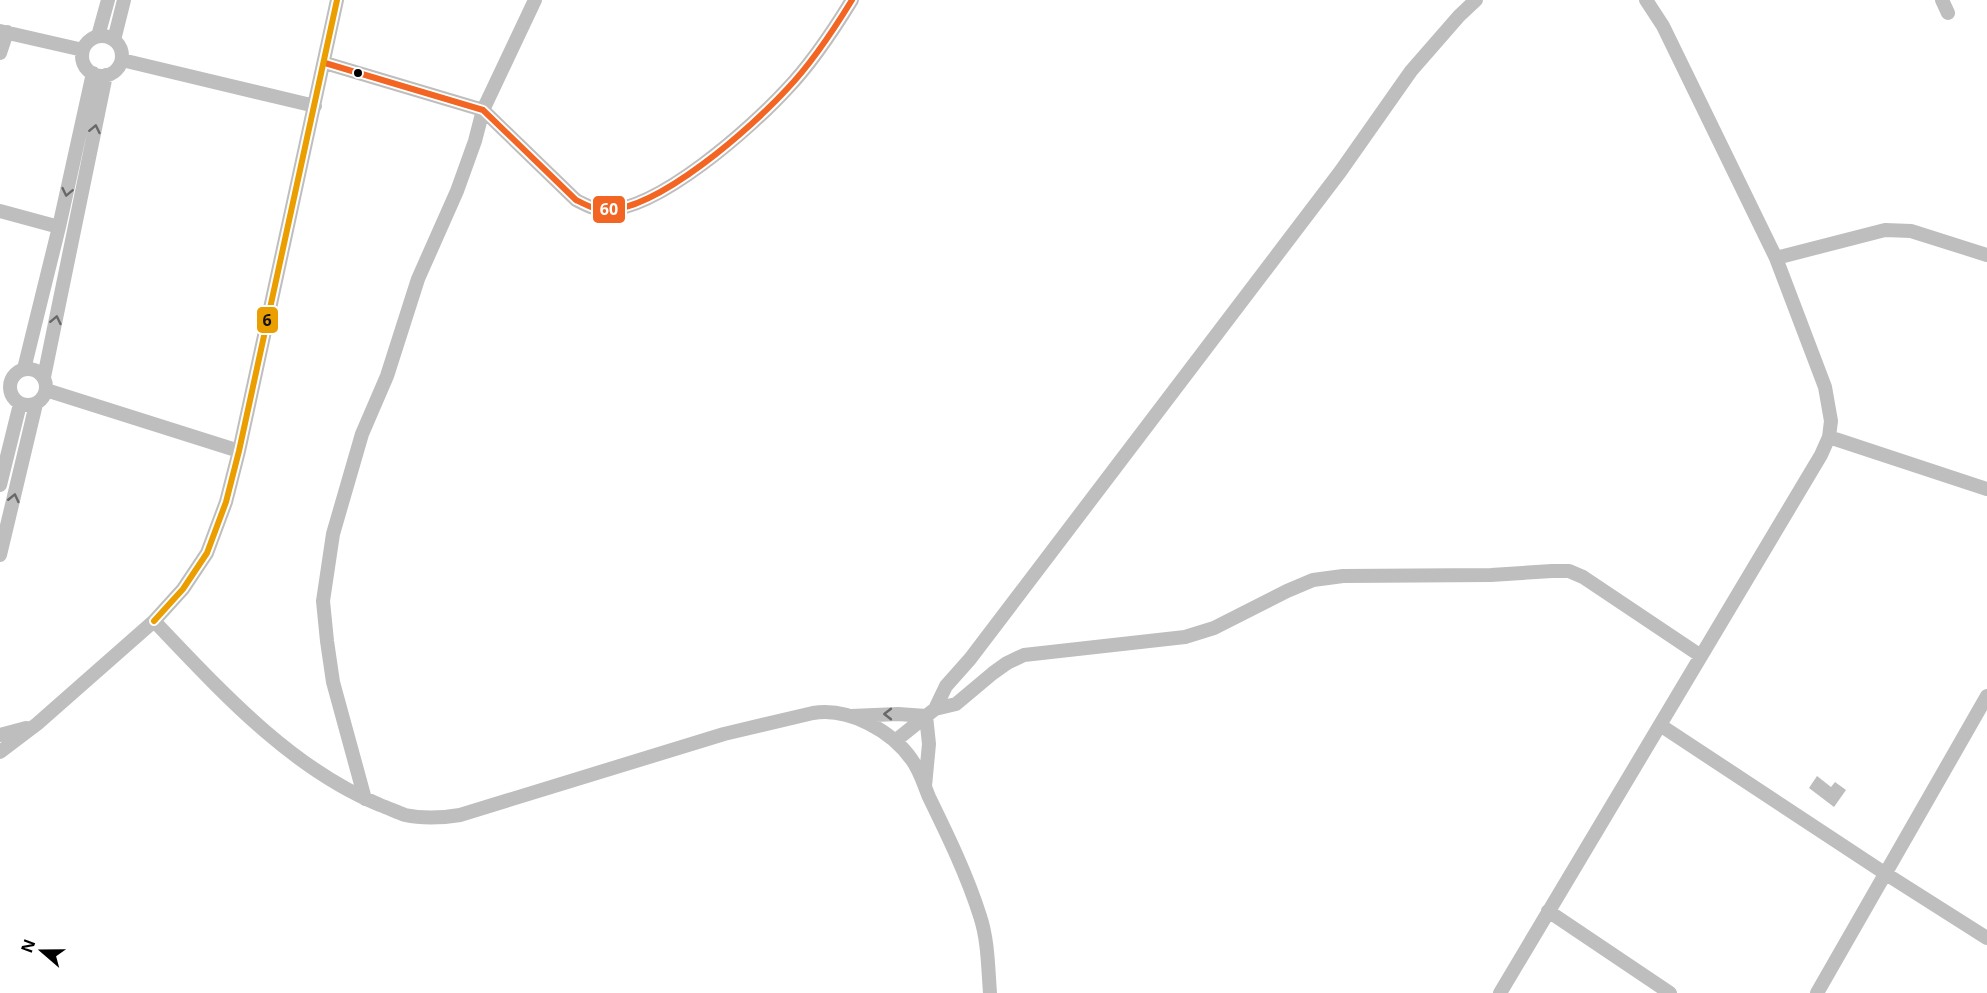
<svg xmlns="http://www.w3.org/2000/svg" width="1987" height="993" font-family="'Open Sans',sans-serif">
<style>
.water{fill:#bdbdbd}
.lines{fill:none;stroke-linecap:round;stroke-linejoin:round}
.minor{stroke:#bebebe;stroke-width:14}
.bus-1-casing{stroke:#fff;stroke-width:10}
.bus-2-casing{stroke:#fff;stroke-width:10}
.bus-1{stroke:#f26522;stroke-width:6}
.bus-2{stroke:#eb9e00;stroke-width:6}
.oneway{stroke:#686868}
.bus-dot{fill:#000;stroke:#fff;stroke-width:2}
.line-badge{stroke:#fff;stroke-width:2}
.badge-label{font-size:16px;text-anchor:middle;font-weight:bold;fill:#fff}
.pale-badge-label{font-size:16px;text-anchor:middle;font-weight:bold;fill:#111}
</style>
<rect width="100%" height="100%" fill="#fff"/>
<path class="water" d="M1817 776 1831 787 1835 782 1846 790 1834 807 1809 788Z"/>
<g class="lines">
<path class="minor" d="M1942 0 1948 13
M0 31 83 50
M98 36 108 0
M82 56a20 20 0 1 1 40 0a20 20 0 1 1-40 0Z
M114 40 124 0
M0 53 7 32
M122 60 315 106
M325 63 483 110 576 200C586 205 595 210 606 210 659 210 752 127 787 89 812 63 833 31 852 0
M0 211 59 227
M1776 258 1885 230 1911 231 1987 255
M10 387a18 18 0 1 1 36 0a18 18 0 1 1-36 0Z
M24 369 59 227 93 73
M44 377 106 75
M46 390 239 451
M1829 437 1987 489
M0 485 20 404
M0 555 36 404
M154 621 183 589 207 553 226 502 239 451 337 0
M935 709 956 704 993 673 1007 663 1024 655 1185 637 1214 628 1287 591 1313 580 1343 576 1491 575 1552 571H1569L1583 577 1701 656
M851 716 898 714 926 716 929 744 925 786
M1660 725 1886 874 1987 938
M0 735 26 728
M895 741 935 709 946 686 970 659 1340 172 1411 71 1459 16 1476 0
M0 752 37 724 154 621C220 690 290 768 380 805 388 808 397 812 405 815 423 819 442 818 460 815L724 734 813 713C849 707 892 731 912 760 920 771 924 785 929 797 948 836 967 875 980 916 988 940 988 967 990 993
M365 799 333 682 327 641 323 601 333 534 362 434 387 376 418 279 457 191 475 141 483 110 535 0
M1548 911 1670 993
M1500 993 1821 455 1829 437 1831 421 1825 387 1776 258 1663 26 1646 0
M1817 993 1987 696"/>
<defs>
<path id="bus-1" d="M325 63 483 110 576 200C586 205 595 210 606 210 659 210 752 127 787 89 812 63 833 31 852 0"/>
<path id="bus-2" d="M154 621 183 589 207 553 226 502 239 451 337 0"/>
</defs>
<use href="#bus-1" class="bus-1-casing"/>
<use href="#bus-2" class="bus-2-casing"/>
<use href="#bus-1" class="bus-1"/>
<use href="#bus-2" class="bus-2"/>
</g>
<defs><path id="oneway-chevron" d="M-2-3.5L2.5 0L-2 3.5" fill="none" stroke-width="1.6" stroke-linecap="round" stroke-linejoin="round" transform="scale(1.5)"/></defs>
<g class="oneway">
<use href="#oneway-chevron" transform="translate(95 129) rotate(-78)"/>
<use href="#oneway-chevron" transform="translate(67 192) rotate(102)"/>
<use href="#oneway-chevron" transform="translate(56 320) rotate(-78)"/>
<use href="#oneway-chevron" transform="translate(14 498) rotate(-77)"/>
<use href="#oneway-chevron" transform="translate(888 714) rotate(180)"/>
</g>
<circle class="bus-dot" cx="358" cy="73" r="5"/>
<g class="line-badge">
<rect x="592" y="195" width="34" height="29" rx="6" fill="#f26522"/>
<rect x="256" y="306" width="23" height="28" rx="6" fill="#eb9e00"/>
</g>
<g class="badge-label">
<text x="609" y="215">60</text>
</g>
<g class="pale-badge-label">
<text x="267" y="326">6</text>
</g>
<g transform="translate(42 951) rotate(290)" stroke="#ffffff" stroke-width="4.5" paint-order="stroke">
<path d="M0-4.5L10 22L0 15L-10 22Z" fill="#000000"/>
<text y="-9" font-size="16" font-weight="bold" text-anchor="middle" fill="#000000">N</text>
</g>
</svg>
